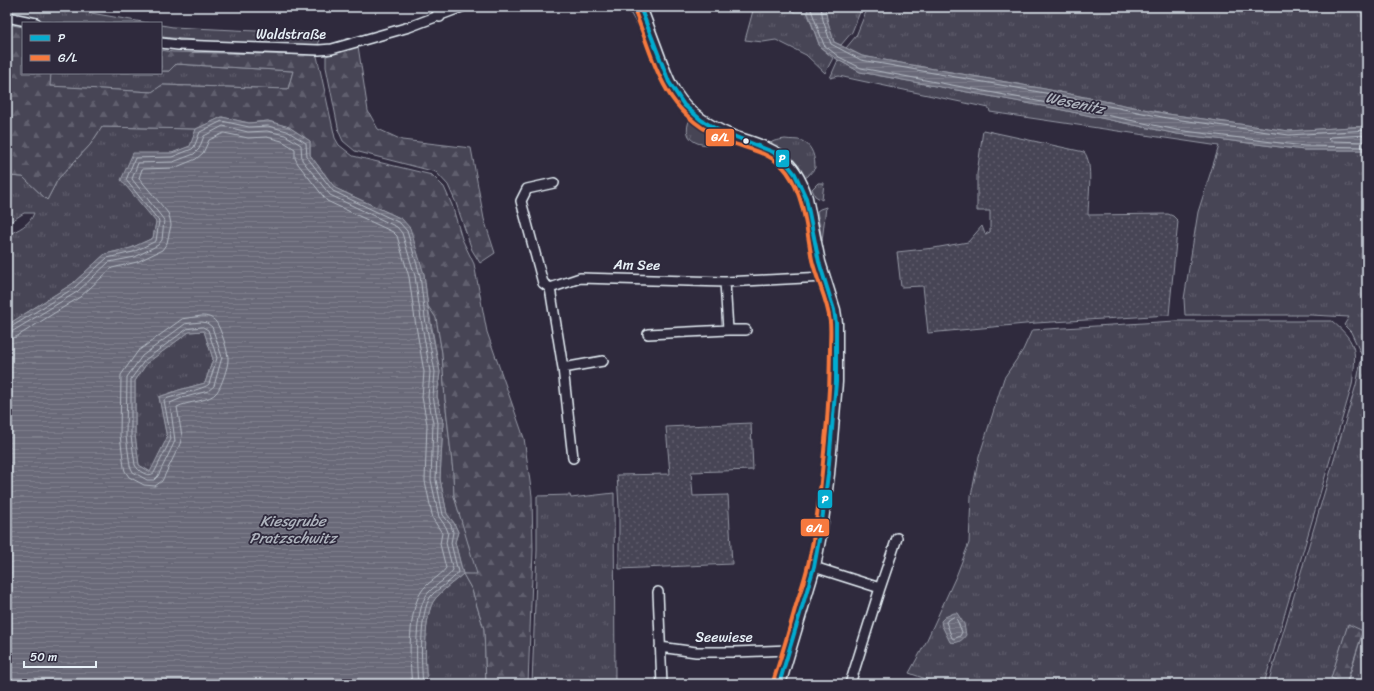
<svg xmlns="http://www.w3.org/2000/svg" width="1374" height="691" font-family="Sriracha,sans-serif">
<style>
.grass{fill:url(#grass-tufts);stroke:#979aa6}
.forest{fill:url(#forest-firs);stroke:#979aa6}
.garden{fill:url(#garden-dots);stroke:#979aa6}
.water{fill:url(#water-rules);stroke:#9c9fab;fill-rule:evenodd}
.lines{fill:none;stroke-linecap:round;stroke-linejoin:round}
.shore{stroke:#b5bbc5;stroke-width:1}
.street-casing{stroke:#e8f1f8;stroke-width:12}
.secondary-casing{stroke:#e8f1f8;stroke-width:15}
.street{stroke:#2f2a3d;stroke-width:9}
.secondary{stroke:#2f2a3d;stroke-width:12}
.bus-1-casing{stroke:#2f2a3d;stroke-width:7}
.bus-2-casing{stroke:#2f2a3d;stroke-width:7}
.bus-1{stroke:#06acd0;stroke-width:4}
.bus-2{stroke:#f6793e;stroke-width:4}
.bus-dot{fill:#e8f1f8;stroke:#2f2a3d;stroke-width:1.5}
.labels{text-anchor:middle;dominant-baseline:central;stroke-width:3.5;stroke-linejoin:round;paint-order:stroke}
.street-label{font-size:14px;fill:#e8f1f8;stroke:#2f2a3d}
.water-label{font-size:15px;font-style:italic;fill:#afb4be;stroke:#2f2a3d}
.line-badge{stroke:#2f2a3d;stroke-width:1.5}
.badge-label{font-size:11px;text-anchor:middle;font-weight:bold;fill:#fff}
</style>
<defs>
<pattern id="grass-tufts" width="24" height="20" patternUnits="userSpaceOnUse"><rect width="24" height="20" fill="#464455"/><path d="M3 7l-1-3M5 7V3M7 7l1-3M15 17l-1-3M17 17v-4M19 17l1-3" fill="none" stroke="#615f6e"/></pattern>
<pattern id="forest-firs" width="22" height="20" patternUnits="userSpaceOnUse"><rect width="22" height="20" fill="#464455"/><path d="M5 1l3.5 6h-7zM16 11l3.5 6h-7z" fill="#615f6e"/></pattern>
<pattern id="garden-dots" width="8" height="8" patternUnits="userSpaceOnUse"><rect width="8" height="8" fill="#464455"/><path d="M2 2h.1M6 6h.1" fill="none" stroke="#615f6e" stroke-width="1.8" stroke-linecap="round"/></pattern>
<pattern id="water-rules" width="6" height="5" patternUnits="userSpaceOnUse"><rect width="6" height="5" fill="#696978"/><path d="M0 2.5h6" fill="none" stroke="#7e7f8c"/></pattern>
</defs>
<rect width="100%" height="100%" fill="#2f2a3d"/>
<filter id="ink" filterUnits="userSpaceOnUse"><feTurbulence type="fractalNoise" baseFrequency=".025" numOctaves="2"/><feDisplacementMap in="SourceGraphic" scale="8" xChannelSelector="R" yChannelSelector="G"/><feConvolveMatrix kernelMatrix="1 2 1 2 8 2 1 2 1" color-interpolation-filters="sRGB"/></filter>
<g filter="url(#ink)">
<path class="grass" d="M7 7H57L148 23H55L7 13Z
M627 7H635L646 41Z
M754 7H792L794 12H807L820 47 833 58 825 73 806 55 776 40 763 42 745 40Z
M825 7H862L852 32 841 45 834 42 827 19Z
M868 7H1367V126L1289 131 1168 114 1045 89 862 56 846 48 856 36Z
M161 25 173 27 256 31 318 33 319 46 239 44 161 37Z
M838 60 860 72 1053 108 1177 134 1304 150H1367V684H1347L1363 631 1348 625 1331 678 1346 684H1268L1356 385 1362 356 1351 332 1344 325 1349 317 1311 315H1185L1184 299 1198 212 1219 146 990 112 989 108 857 80 839 76 830 78Z
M175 64 293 71 288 89 163 85 152 92 49 86 51 73H161V71H169Z
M690 119 723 138 722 141C704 150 679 142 690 119Z
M102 127 196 129 191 146 172 153 133 154 156 222 153 238 131 248 105 254 72 284 7 325V235C18 230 30 225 34 213H24L7 224V176L23 177 47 200 58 179 90 145Z
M785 139C790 140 798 139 802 141 813 146 815 158 815 168L808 176 805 178 800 170 769 145C772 140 780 140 785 139Z
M818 183H824L822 200 815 196 812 189Z
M826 207 822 241 817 211 820 209Z
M428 306 436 317 442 353 445 399 453 472 454 496 478 575 463 574 472 590 484 629 486 684H427C425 666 423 613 435 599 443 589 454 582 463 574L455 542 458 532 454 523 447 514 440 479 443 422 437 396 440 372Z
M1175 321H1332C1359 344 1356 352 1352 385L1264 684H940L909 673 925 644 957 574 969 543 971 496 979 457 1004 378 1023 350 1032 330Z
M204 331 213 359 205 383 179 390 159 397 167 438 151 472 139 465 135 435V381L147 363 189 332Z
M614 493 615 684H532L537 550V496L570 495 571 498Z"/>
<path class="forest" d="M7 24 23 27V73H51L50 86 152 92 162 85 288 89 293 71 176 64 169 71H161V50L173 52 313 55 317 56 335 138 339 145 353 156 432 175 444 187 452 205 462 239 474 264 487 332 524 438 532 496 533 550 528 684H486L484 629 472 590 463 574H477L454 496 453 472 445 399 442 353 436 318 428 306 424 274 402 219 335 188 310 155V141L289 127 268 121 249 123 222 117 196 129 102 127 90 145 58 179 47 200 23 177 7 176Z
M358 46 368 111 378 129 402 140 471 148 484 219 495 253 480 263 472 250 456 203 448 185 436 172 355 151 343 141 339 132 326 67V56Z
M1348 624 1363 631 1346 684 1331 678Z"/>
<path class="garden" d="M983 130 1084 152C1094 163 1088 199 1088 215L1168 214 1173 216 1178 221 1169 315 1036 323 928 333 923 286 901 287 897 252 934 248 968 242 982 226 985 234 990 232V211H977V174Z
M751 423 753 470 691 472 693 496 728 495 732 564 619 569V507L617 475 670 474 666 427Z"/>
<path class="water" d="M806 7H825L827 19 834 42 862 56 1045 89 1168 114 1289 131 1367 126V150H1304L1177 134 1053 108 860 72 838 60 820 47Z
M222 117 249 123 268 121 289 127 310 141V155L335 188 402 219 410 228 424 274 429 317 440 372 437 396 443 422 440 479 447 514 454 523 458 532 455 542 463 574C454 582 443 589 435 599 423 613 425 666 427 684H7V325L72 284 105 254 131 248 153 238 156 222 121 180 133 153H172L190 146 196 129ZM204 331 213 359 205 383 179 390 159 397 167 438 150 472 139 465 135 435V381L147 363 189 332Z
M954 613H957L964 624 966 635C962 641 957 644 950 642L942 626 941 621 945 617Z"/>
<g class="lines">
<path class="shore" d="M810 7 824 45 839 57 861 68 1053 104 1177 130 1304 146 1367 147
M821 7 823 20 831 44 861 60 1045 93 1167 118 1289 135 1367 130
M1367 135 1330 137 1328 139 1330 141 1367 142
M202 316C207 316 212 317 216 322 220 327 229 353 228 360 228 367 221 387 217 392 210 402 188 401 177 407L182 436 180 444 162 481 155 486 144 485 129 477 125 471 124 467 120 435 121 375 138 351 182 319Z
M202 322 207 323 212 327 222 357 214 386 208 391 182 398 170 403 175 441 158 476 154 480H147L133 472 130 466 126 436 127 377 142 356 185 324Z
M203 327 208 330 217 358 209 384C205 389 174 395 164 400L171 439 154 473C148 478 138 471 135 465L131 436V379L145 360 187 329Z
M7 328 11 327 74 288 107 258 133 252 156 241 159 221 126 180 135 158 172 157 192 149 194 147 200 132 222 121 249 127 268 126 287 131 306 143 307 157 333 191 400 223 407 231 420 275 425 318 435 372 433 396 438 423 436 480 443 515 451 525 453 532 451 543 458 572C452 582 439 587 431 596 419 612 421 665 423 684
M7 333 13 331 77 292 109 262 135 257 158 245 162 240 164 220 132 179 138 163 173 162 194 154 199 149 204 136 223 126 248 132 267 131 285 135 301 145 302 160 330 195 397 227 402 233 415 276 421 319 430 372 428 397 433 423 431 480 439 517 446 527 448 532 446 543 453 570C447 579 435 585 428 593 414 609 416 663 418 684
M7 339 16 337 80 297 112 268 137 262 162 250 167 243 171 225 170 219 168 213 139 178 142 169 174 168 196 159 203 153 209 140 224 133 248 138 267 137 282 141 295 149V158L298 164 327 201 393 232 397 236 409 277 415 320 424 372 422 397 427 424 425 481 433 519 442 533 440 544 446 568C440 577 427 582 421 592 408 613 409 659 412 684
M954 617 957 620 962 632 960 636 954 639 952 638 946 622Z"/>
<defs>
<path id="street" d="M436 7 440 17
M7 17 36 23
M161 43 178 45 319 50 332 49 409 27 462 7
M554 183 527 189 521 201 543 283 550 288 563 368 573 458
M725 282 728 330H746
M550 288 580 278 725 282 824 277
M648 334 728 330
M563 368 603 361
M814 567 880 588 850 684
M880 588 897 538
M658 592 662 684
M660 647 696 652H735L789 650"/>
<path id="secondary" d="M640 7C645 20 650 34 655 47 664 71 671 95 691 112 703 123 718 131 733 137 748 142 765 146 778 155 792 166 801 181 806 198L819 262 834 310 836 323V382L828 474 821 529 814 567 779 684"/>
</defs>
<use href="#street" class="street-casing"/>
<use href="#secondary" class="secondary-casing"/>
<use href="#street" class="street"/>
<use href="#secondary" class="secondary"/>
<defs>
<path id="bus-1" d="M640 7 669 82 684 105 701 120 716 129 773 152 783 159 795 174 806 198 819 262 834 310 836 323V382L828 474 821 529 814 567 779 684"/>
<path id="bus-2" d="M634 9C657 68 663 114 727 141 749 150 772 152 787 172 804 195 807 232 812 260 817 281 828 301 830 322 831 331 830 340 830 349 830 373 829 397 827 421 822 469 819 518 808 565 805 579 800 592 796 605 789 631 781 657 773 682"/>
</defs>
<use href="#bus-1" class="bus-1-casing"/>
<use href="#bus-2" class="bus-2-casing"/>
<use href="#bus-1" class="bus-1"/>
<use href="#bus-2" class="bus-2"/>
</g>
</g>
<circle class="bus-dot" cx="746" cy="141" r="3.5"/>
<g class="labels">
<g class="street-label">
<text x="291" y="34">Waldstraße</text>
<text transform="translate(637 265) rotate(1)">Am See</text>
<text x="724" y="637">Seewiese</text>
</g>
<g class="water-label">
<text transform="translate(1075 103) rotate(12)">Wesenitz</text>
<text x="293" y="521">Kiesgrube<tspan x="293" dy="17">Pratzschwitz</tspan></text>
</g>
</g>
<g class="line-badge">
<rect x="705" y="128" width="30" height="19" rx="4" fill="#f6793e"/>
<rect x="775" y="149" width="15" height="19" rx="4" fill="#06acd0"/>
<rect x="817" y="489" width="16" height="20" rx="4" fill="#06acd0"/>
<rect x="800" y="518" width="30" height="19" rx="4" fill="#f6793e"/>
</g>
<g class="badge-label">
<text x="720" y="141">G/L</text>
<text x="782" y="162">P</text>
<text x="825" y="503">P</text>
<text x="815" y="532">G/L</text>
</g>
<rect width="1374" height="691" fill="none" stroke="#2f2a3d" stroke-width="24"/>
<rect x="12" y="12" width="1350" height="667" fill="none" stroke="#e8f1f8" stroke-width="1.5" filter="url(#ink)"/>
<rect x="22" y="22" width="140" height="52" fill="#2f2a3d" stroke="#797a88"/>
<rect x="30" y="35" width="20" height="6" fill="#06acd0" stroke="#797a88"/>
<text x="58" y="42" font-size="12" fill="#e8f1f8">P</text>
<rect x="30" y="55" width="20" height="6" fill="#f6793e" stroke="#797a88"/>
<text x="58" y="62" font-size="12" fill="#e8f1f8">G/L</text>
<path d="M24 661v6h72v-6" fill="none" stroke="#e8f1f8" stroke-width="2"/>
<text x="30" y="661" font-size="12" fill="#e8f1f8" stroke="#2f2a3d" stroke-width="3" paint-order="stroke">50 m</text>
</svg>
